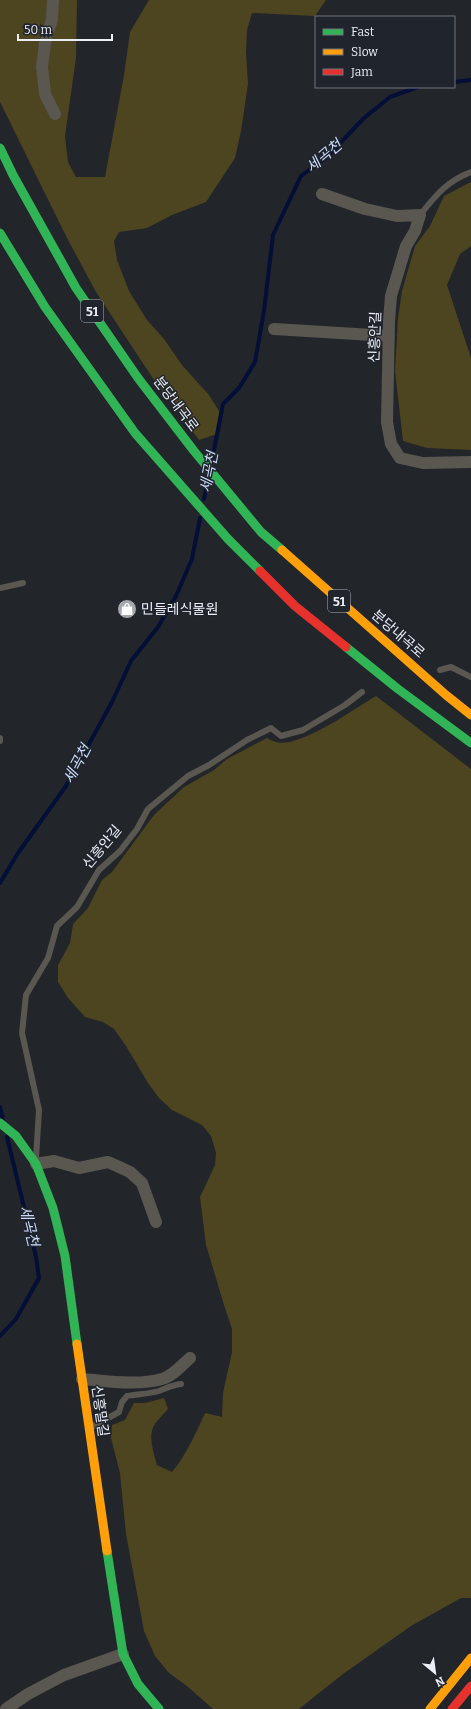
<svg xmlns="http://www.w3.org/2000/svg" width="471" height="1709" font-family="Bitter,'Noto Sans KR',serif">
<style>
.green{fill:#4d4420}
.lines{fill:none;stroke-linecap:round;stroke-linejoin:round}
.stream{stroke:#030f36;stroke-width:4}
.lane{stroke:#595750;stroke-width:6}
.street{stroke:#595750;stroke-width:12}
.fast{stroke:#30b455;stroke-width:9}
.slow{stroke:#ff9f0a;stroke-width:9}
.jam{stroke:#e5322d;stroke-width:9}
.labels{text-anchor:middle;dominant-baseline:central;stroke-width:3;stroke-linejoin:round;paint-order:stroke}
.shield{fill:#1f242d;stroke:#aeb1b8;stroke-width:1}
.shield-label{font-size:13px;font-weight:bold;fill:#ebeef4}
.street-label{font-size:14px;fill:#ebeef4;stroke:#1f242d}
.poi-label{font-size:14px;fill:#ebeef4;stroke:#1f242d;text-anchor:start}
.water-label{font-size:15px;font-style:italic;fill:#cadbfa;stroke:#1f242d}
</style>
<rect width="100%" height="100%" fill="#22252a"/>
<path class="green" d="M0 0H77L76 58 65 136 68 162 76 177H105L124 75 130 32 149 0H326L315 16 252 13 247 30 246 52 248 84 241 131 235 158 206 202 172 215 147 228 119 232 114 241 117 260 129 291 147 320 164 339 182 365 209 395 219 411 220 425 217 434 199 440 152 377 96 292 67 238 0 102Z
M471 182V246L460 254 447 285 471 358V450L427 448 403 441 395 371 398 318 402 291 415 246 430 226 444 196Z
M376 696 471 769V1598H461L411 1626 343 1674 299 1709H213L187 1686 169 1673 155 1656 144 1631 126 1534 120 1473 111 1438 112 1425 125 1420 134 1403H145L164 1398 168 1409C164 1414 159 1418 155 1424 147 1435 154 1453 157 1465L172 1472C185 1457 197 1431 205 1413L222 1417 223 1393 232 1352V1329L224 1305 206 1245 200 1197 215 1165 216 1153 211 1136 202 1125 172 1110 159 1098 148 1083 126 1046 114 1029 103 1022 85 1017 68 998 58 982V965L70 943 73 924 88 908 102 880 112 872 154 815 184 787 214 770 227 759 267 738C274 743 285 744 293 741 323 732 349 712 376 696Z"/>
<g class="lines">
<path class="stream" d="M454 82 471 80
M212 460 223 404 239 388 255 362 264 311 273 235 301 176 327 157 364 118 390 97 418 87
M204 499 208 478
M0 883 18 853 66 786 112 702 131 661 158 627 176 596 192 559 200 518
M0 1107 3 1119
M0 1336 16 1319 39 1278 36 1257 7 1137"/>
<path class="lane" d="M420 215C436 195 447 181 471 172
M0 588 23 583
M440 670 451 667 471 677
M0 738V741
M36 1158 39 1110 22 1033 26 995 48 958 57 926 77 907 99 870 120 851 137 829 148 809 188 776 209 765 247 740 271 728 281 736 303 730 345 705 362 692
M90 1428 119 1412 122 1402 127 1396C137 1394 149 1394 159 1391 167 1388 172 1385 181 1384"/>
<path class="street" d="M53 0 52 19 45 43 42 67 45 94 55 114
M322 194 365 209 397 216 420 215 415 231 406 246 391 296 389 321 387 422 391 444 400 458 423 463 471 462
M274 329 389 336
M36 1164 54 1161 79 1168 108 1162 117 1166 130 1172 142 1183 156 1222
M82 1379C107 1381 137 1386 162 1379 173 1376 182 1365 190 1358
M6 1709 28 1694 64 1675 123 1654"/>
<path class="fast" d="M0 148 13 175 76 288 138 378 194 451 261 532 282 550
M0 233 45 307 135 433 228 539 260 571
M346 647 398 689 471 743
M0 1123 16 1136 36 1164 53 1208 65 1256 77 1344
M107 1551 123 1654 138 1684 159 1709"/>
<path class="slow" d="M282 550 446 695 471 715
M77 1344 107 1551
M430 1709 471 1658"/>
<path class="jam" d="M260 571 295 606 346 647
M452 1709 471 1686"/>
</g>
<defs>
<symbol id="shop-disc" viewBox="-11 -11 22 22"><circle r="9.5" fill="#a5a8ad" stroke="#1f242d"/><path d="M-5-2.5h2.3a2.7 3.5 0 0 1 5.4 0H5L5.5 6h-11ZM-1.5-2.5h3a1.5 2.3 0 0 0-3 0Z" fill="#fff"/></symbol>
</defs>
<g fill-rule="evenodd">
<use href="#shop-disc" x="116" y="598" width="22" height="22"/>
</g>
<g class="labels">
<g class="shield">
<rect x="81" y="300" width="22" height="22" rx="3"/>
<rect x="328" y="590" width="22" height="22" rx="3"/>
</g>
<g class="shield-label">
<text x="92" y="311">51</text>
<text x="339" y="601">51</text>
</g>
<g class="street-label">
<text transform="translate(375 337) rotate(-88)">신흥안길</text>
<text transform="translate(176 404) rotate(53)">분당내곡로</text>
<text transform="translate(398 634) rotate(41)">분당내곡로</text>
<text transform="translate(102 847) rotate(-50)">신흥안길</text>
<text transform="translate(100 1411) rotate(82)">신흥말길</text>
</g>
<g class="poi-label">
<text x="141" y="609">민들레식물원</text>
</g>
<g class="water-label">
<text transform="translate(324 156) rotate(-40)">세곡천</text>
<text transform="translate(209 472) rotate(-79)">세곡천</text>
<text transform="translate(77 764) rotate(-62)">세곡천</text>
<text transform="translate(29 1226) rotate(76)">세곡천</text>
</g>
</g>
<rect x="315" y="16" width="140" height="72" fill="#1f242d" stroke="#71757d"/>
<rect x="323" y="29" width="20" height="6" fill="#30b455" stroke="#71757d"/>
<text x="351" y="36" font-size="12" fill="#ebeef4">Fast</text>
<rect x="323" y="49" width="20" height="6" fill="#ff9f0a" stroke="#71757d"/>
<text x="351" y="56" font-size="12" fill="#ebeef4">Slow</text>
<rect x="323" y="69" width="20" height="6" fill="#e5322d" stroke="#71757d"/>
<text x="351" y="76" font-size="12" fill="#ebeef4">Jam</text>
<g transform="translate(435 1673) rotate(151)" stroke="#1f242d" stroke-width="3" paint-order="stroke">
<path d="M0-3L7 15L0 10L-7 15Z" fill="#ebeef4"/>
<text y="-6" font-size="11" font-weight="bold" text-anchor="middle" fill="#ebeef4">N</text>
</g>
<path d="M18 34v6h94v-6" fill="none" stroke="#ebeef4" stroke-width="2"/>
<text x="24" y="34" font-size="12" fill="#ebeef4" stroke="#1f242d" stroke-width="3" paint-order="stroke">50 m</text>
</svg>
